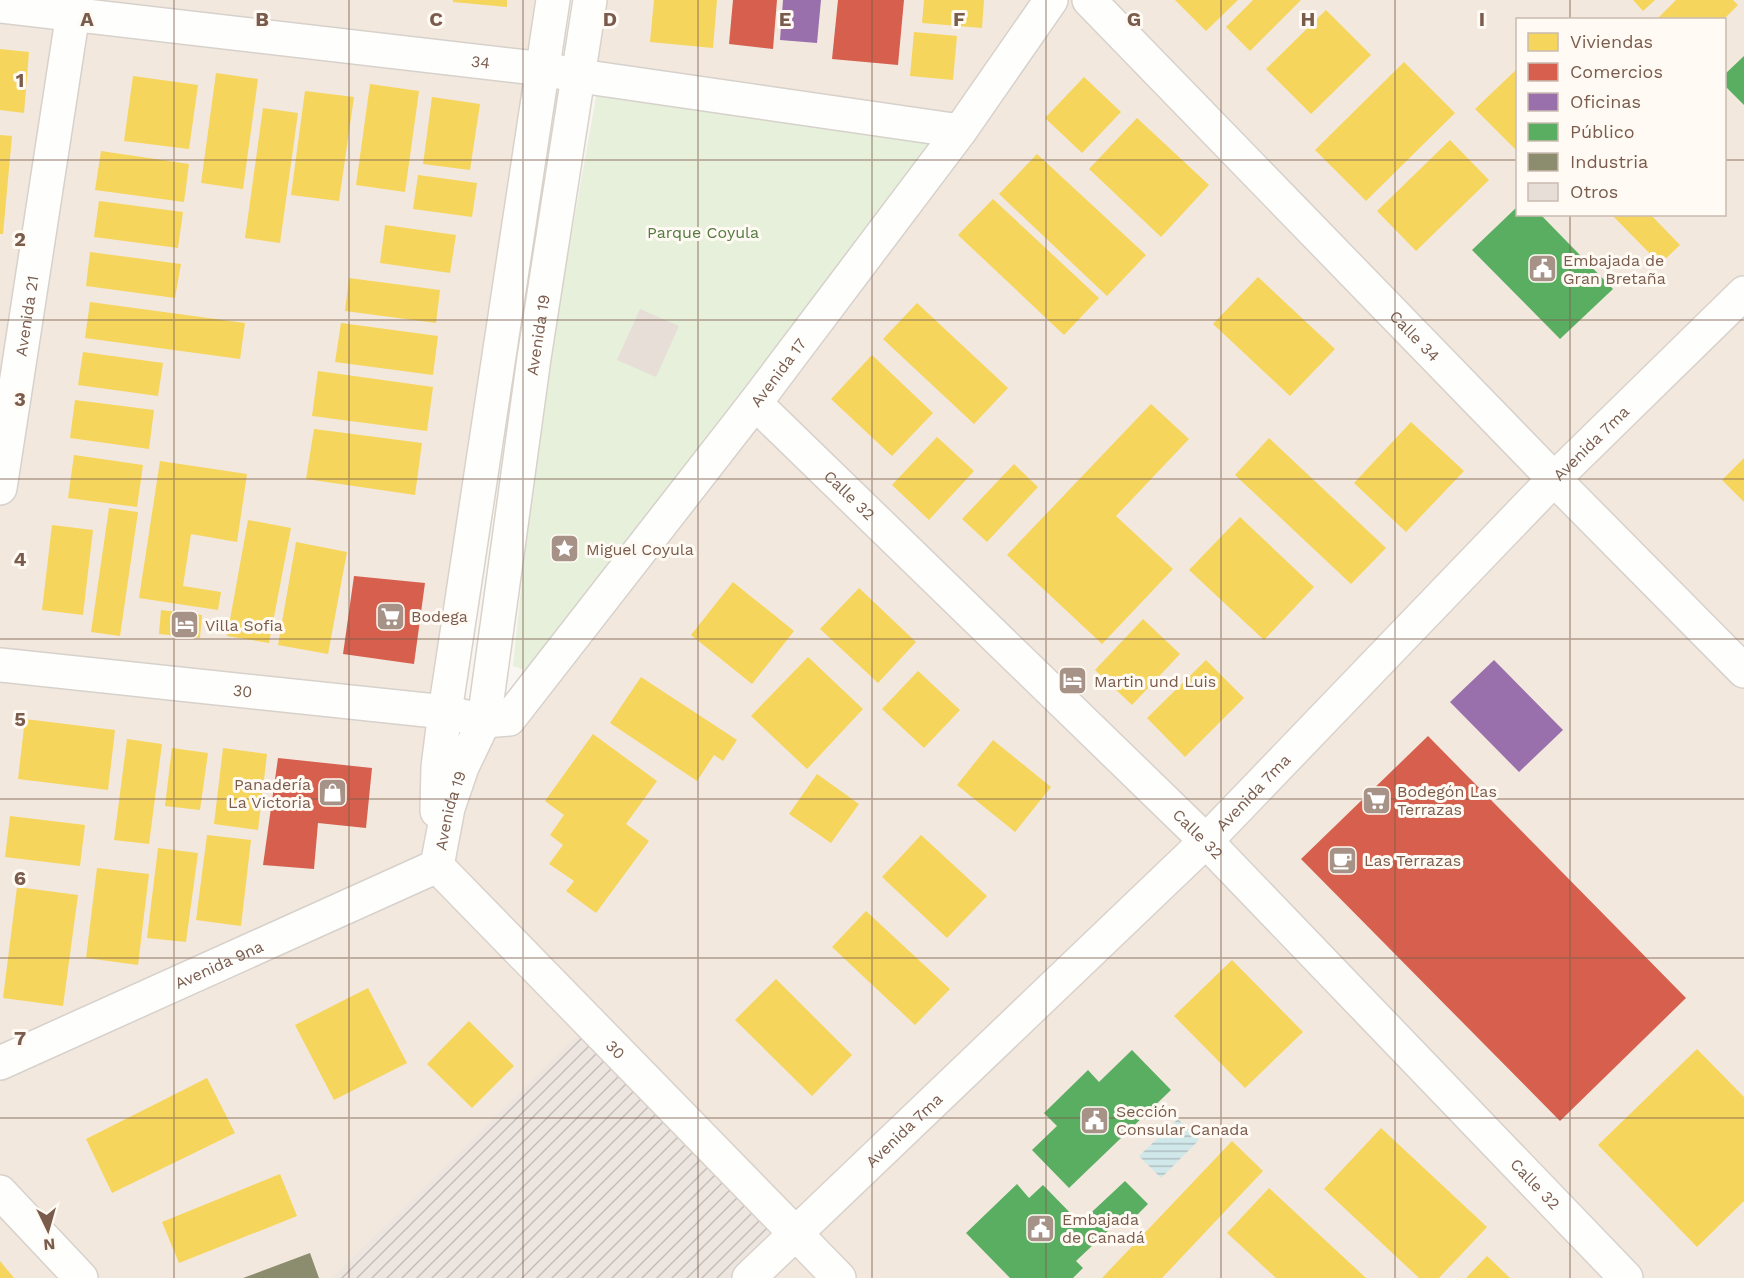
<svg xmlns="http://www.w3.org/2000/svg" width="1744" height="1278" font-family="'Work Sans',sans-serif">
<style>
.residential{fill:#f2e8de;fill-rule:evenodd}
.industrial{fill:url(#industrial-furrows)}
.grass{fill:url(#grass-dots)}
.park{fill:#e7f0db}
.water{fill:url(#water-rules)}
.homes{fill:#f6d55c}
.shops{fill:#d6604d}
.offices{fill:#9970ab}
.public{fill:#5aae61}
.industry{fill:#8c8c6e}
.building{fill:#e6ded7}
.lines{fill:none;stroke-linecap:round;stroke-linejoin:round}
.minor-casing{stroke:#d7d1cb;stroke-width:36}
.tertiary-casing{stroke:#d7d1cb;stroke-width:36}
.secondary-casing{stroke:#d9d2cb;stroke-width:36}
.minor{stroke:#fefefd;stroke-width:33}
.tertiary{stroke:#fefefd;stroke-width:33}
.secondary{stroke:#fefefd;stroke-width:33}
.grid{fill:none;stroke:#7a5c4d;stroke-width:1.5;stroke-opacity:0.55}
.labels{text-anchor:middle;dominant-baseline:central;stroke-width:6;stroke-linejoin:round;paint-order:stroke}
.street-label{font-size:16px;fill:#7a5c4d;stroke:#fffaf3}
.park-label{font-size:16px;fill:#537a41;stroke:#fffaf3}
.poi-label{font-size:16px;fill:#7a5c4d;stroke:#fffaf3;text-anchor:start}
.grid-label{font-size:20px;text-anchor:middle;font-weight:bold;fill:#7a5c4d;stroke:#fffaf3;stroke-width:6;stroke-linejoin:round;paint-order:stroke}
</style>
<defs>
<pattern id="industrial-furrows" width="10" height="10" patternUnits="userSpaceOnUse" patternTransform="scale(1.5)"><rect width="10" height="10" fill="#ede5e0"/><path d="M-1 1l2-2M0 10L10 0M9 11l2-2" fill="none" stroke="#c5bdb8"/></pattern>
<pattern id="grass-dots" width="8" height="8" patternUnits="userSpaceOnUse" patternTransform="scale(1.5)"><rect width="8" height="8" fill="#e7f0db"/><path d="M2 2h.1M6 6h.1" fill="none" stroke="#c0c6b4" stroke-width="1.8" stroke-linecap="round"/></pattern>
<pattern id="water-rules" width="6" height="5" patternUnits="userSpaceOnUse" patternTransform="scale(1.5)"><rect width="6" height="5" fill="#d0e8ea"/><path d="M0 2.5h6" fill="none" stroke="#aebfc0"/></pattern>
</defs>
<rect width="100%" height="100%" fill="#f9f5f0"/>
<path class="residential" d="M0 0H553L445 712 462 767 509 719 960 132 580 76 590 0H1744V1278H0ZM1518 20H1724V214H1518Z"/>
<path class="industrial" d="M589 1024 795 1234 749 1278H332Z"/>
<path class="grass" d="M559 88 460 712 558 89Z"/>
<path class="park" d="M598 86 936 140 689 460 544 656 530 672 513 666 539 417Z"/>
<path class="water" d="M1178 1119 1199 1140 1161 1178 1139 1156Z"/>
<path class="homes" d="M453 0H507V7L453 2Z
M654 0H717L713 48 650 42Z
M924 0H984L982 28 922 23Z
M1175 0H1238L1206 31Z
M1253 0H1301L1250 51 1226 27Z
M1633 0H1655L1643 11Z
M1676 0H1733L1738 5 1723 20H1656Z
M1326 10 1371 55 1311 114 1266 69Z
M914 32 957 36 953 80 910 76Z
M0 49 29 52 24 113 0 110Z
M1404 62 1455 113 1366 201 1315 150Z
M1518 68V152L1475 109Z
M216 73 258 79 243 189 201 183Z
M133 76 198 85 189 149 124 141Z
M1084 77 1121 112 1082 153 1045 118Z
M370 84 419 91 405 192 356 185Z
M305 91 354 97 339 201 291 195Z
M432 97 480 104 470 170 423 164Z
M263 108 298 113 280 243 245 238Z
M1137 118 1209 185 1161 237 1089 169Z
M0 135 12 136 3 234H0Z
M1450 140 1489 180 1416 251 1377 211Z
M101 151 189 164 184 202 95 190Z
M1037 154 1146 255 1107 296 999 194Z
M418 175 477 183 472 217 413 209Z
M993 199 1099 298 1064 335 958 235Z
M99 201 183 212 178 248 94 237Z
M1611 214H1650L1680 245 1660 264Z
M385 225 456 235 450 273 380 263Z
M90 252 181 264 175 298 86 286Z
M1258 277 1335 349 1290 396 1213 324Z
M349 278 440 290 436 323 345 311Z
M90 302 245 323 240 359 85 338Z
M917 303 1008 388 974 424 883 339Z
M341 323 438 336 433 375 335 362Z
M83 352 163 363 158 396 78 385Z
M872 355 933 413 892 456 831 399Z
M318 371 433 387 427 431 312 416Z
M75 400 154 410 149 449 70 438Z
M1151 404 1189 439 1116 516 1173 569 1102 644 1007 555Z
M1411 422 1464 471 1406 532 1354 483Z
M314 429 422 443 415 495 306 479Z
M937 437 974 471 929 520 892 485Z
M1269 438 1386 548 1351 584 1235 475Z
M74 455 143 465 137 507 68 498Z
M1744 458V502L1722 480Z
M160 461 247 474 237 542 191 534 183 586 221 592 218 610 139 598Z
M1014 464 1038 487 987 542 962 519Z
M109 508 138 512 120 636 91 632Z
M1240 517 1314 587 1264 640 1189 570Z
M248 520 291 528 269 643 227 636Z
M52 525 93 530 83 615 42 610Z
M296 542 347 552 328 654 278 645Z
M733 582 794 631 752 684 691 635Z
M859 588 916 642 878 683 820 629Z
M161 610 202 615 200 638 159 634Z
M1143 619 1180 654 1132 705 1095 670Z
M808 657 863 709 807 769 751 716Z
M1206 660 1244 698 1185 757 1147 718Z
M918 671 960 710 924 748 882 709Z
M641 677 737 740 723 761 714 755 697 781 610 723Z
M25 719 115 730 108 790 18 779Z
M593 734 657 781 626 824 649 841 596 913 566 891 574 881 549 864 563 845 550 835 564 815 545 801Z
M127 739 162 744 149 844 114 840Z
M993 740 1051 787 1015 832 957 785Z
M172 748 208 753 200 810 165 806Z
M223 748 267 754 258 830 214 824Z
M817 774 859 804 831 843 789 814Z
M10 816 85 825 80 866 5 857Z
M207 835 251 840 241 926 196 920Z
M921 835 987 896 947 938 882 877Z
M158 848 198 853 186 942 147 938Z
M97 868 149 874 138 965 86 958Z
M17 887 78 895 63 1006 3 998Z
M866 911 950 989 915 1025 832 947Z
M1232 960 1303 1032 1245 1088 1174 1016Z
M776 979 852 1055 812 1096 735 1020Z
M368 988 407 1063 334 1100 295 1025Z
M469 1021 514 1066 472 1108 427 1064Z
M1697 1049 1744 1097V1201L1697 1247 1598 1145Z
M207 1078 235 1133 112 1193 86 1139Z
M1381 1128 1487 1227 1439 1278H1419L1324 1189Z
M1232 1141 1263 1171 1162 1278H1102Z
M280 1174 297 1216 179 1263 162 1222Z
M1269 1188 1366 1278H1276L1227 1233Z
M1487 1256 1510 1278H1466Z
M0 1261 14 1278H0Z"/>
<path class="shops" d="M733 0H777L773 49 729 44Z
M838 0H904L898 65 832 59Z
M354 576 425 583 414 664 343 654Z
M1428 736 1686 998 1560 1121 1301 859Z
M278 758 372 768 366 828 318 823 314 869 263 865Z"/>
<path class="offices" d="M783 0H821L817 43 780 40Z
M1494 660 1563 730 1519 772 1450 702Z"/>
<path class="public" d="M1744 56V105L1724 85V75Z
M1518 206V214H1540L1613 289 1560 339 1472 250Z
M1132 1050 1171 1090 1069 1188 1032 1150 1057 1126 1044 1113 1088 1070 1099 1082Z
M1125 1181 1148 1204 1134 1218 1128 1212 1076 1261 1083 1268 1073 1278H1010L966 1233 1017 1184 1029 1198 1043 1185 1080 1223Z"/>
<path class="industry" d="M310 1253 319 1278H243Z"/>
<path class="building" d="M640 309 679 326 656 377 617 360Z"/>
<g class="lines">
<defs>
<g id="minor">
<path id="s1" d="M1089 0 1554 479 1744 671"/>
<path id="s2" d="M0 6 544 69 580 76 960 131"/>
<path id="s3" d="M755 403 1206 841 1626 1278"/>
<path id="s4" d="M0 488 75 0"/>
<path id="s5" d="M484 721 509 719 755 403 960 131 1051 0"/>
<path id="s6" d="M0 1063 437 866"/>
<path d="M0 1192 81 1278"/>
</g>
<g id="tertiary">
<path id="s7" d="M0 665 445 712 484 721"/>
</g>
<g id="secondary">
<path d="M437 811 438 767 445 712 553 0"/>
<path id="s8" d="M437 866 448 808 462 767 484 721 534 358 590 0"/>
<path id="s9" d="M437 866 839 1278"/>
<path id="s10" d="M749 1278 1206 841 1554 479 1744 293"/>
</g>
</defs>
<use href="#minor" class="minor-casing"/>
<use href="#tertiary" class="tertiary-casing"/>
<use href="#secondary" class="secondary-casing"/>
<use href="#minor" class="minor"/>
<use href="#tertiary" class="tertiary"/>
<use href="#secondary" class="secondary"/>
</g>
<path class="grid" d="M174 0V1278M349 0V1278M523 0V1278M698 0V1278M872 0V1278M1046 0V1278M1221 0V1278M1395 0V1278M1570 0V20M0 160H1518M1724 160H1744M1570 214V1278M0 320H1744M0 479H1744M0 639H1744M0 799H1744M0 958H1744M0 1118H1744"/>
<defs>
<symbol id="civic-square" viewBox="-11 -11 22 22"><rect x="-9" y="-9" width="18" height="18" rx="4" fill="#a69286" stroke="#fffaf3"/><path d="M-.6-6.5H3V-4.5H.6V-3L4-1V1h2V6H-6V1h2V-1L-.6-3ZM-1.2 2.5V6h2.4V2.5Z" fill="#fff"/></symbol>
<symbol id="sight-square" viewBox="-11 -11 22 22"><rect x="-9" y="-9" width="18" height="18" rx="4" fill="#a69286" stroke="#fffaf3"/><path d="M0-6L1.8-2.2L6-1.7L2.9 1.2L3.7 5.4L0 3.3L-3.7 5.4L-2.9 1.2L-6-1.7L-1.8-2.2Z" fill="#fff"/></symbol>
<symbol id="supermarket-square" viewBox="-11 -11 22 22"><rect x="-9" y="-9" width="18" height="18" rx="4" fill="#a69286" stroke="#fffaf3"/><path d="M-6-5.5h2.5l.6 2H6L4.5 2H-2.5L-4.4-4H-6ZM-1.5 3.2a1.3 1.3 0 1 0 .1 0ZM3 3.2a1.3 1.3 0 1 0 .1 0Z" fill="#fff"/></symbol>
<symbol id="hotel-square" viewBox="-11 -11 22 22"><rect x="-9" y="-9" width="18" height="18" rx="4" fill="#a69286" stroke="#fffaf3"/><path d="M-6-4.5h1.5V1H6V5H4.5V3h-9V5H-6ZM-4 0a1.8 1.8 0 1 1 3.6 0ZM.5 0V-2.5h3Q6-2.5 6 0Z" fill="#fff"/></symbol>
<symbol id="shop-square" viewBox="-11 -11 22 22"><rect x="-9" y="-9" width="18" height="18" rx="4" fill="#a69286" stroke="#fffaf3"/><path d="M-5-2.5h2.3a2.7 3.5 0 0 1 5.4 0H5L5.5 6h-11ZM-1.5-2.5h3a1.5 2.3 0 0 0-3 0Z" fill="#fff"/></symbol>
<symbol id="cafe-square" viewBox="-11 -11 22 22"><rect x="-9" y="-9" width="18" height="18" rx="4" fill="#a69286" stroke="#fffaf3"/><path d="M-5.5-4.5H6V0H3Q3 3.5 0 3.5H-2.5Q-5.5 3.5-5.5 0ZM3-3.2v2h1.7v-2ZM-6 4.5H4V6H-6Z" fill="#fff"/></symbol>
</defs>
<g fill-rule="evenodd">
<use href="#civic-square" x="1526" y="252" width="33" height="33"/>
<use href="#sight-square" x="548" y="532" width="33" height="33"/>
<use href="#supermarket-square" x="374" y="600" width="33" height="33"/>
<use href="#hotel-square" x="168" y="608" width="33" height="33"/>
<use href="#hotel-square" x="1056" y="664" width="33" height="33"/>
<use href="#shop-square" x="316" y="776" width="33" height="33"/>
<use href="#supermarket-square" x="1360" y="784" width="33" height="33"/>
<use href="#cafe-square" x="1326" y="844" width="33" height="33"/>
<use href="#civic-square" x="1078" y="1104" width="33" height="33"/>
<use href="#civic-square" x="1024" y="1212" width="33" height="33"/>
</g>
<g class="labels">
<g class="street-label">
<text stroke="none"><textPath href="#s2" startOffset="484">34</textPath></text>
<text stroke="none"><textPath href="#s4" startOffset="174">Avenida 21</textPath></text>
<text stroke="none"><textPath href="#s8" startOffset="543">Avenida 19</textPath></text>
<text stroke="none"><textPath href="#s1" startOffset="468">Calle 34</textPath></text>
<text stroke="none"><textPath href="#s5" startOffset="464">Avenida 17</textPath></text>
<text stroke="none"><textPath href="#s10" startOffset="1186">Avenida 7ma</textPath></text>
<text stroke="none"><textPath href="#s3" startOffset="132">Calle 32</textPath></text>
<text stroke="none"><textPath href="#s7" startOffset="244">30</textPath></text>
<text stroke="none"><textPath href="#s10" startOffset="700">Avenida 7ma</textPath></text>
<text stroke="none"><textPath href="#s8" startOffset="57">Avenida 19</textPath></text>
<text stroke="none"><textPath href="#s3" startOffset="618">Calle 32</textPath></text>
<text stroke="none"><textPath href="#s6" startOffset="240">Avenida 9na</textPath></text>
<text stroke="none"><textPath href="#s9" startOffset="256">30</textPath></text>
<text stroke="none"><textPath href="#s10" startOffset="214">Avenida 7ma</textPath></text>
<text stroke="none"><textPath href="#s3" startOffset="1104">Calle 32</textPath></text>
</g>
<g class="park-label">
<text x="703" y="232">Parque Coyula</text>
</g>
<g class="poi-label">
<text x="1563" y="260">Embajada de<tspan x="1563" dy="18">Gran Bretaña</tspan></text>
<text x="586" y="549">Miguel Coyula</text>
<text x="411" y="616">Bodega</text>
<text x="205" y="625">Villa Sofia</text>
<text x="1094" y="681">Martin und Luis</text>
<text x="311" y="784" text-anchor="end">Panadería<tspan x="311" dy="18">La Victoria</tspan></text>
<text x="1397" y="791">Bodegón Las<tspan x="1397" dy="18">Terrazas</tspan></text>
<text x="1364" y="860">Las Terrazas</text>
<text x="1116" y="1111">Sección<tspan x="1116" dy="18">Consular Canada</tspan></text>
<text x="1062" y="1219">Embajada<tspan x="1062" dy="18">de Canadá</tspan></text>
</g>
</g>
<g class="grid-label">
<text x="87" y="26">A</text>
<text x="262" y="26">B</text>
<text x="436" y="26">C</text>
<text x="610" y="26">D</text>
<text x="785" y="26">E</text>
<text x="959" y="26">F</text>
<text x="1134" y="26">G</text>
<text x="1308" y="26">H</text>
<text x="1482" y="26">I</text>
<text x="20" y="87">1</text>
<text x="20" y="246">2</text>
<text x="20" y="406">3</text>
<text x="20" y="566">4</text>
<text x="20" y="726">5</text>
<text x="20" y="885">6</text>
<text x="20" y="1045">7</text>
</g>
<rect x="1516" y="18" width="210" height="198" fill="#fffaf3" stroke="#cabbb1" stroke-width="1.5"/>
<rect x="1528" y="33" width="30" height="18" fill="#f6d55c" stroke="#cabbb1" stroke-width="1.5"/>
<text x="1570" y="48" font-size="18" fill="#7a5c4d">Viviendas</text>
<rect x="1528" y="63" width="30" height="18" fill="#d6604d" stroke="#cabbb1" stroke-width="1.5"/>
<text x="1570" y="78" font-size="18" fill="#7a5c4d">Comercios</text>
<rect x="1528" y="93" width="30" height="18" fill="#9970ab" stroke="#cabbb1" stroke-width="1.5"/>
<text x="1570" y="108" font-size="18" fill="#7a5c4d">Oficinas</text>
<rect x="1528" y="123" width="30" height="18" fill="#5aae61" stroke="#cabbb1" stroke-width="1.5"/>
<text x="1570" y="138" font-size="18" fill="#7a5c4d">Público</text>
<rect x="1528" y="153" width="30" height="18" fill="#8c8c6e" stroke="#cabbb1" stroke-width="1.5"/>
<text x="1570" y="168" font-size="18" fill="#7a5c4d">Industria</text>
<rect x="1528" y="183" width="30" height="18" fill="#e6ded7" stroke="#cabbb1" stroke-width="1.5"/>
<text x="1570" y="198" font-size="18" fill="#7a5c4d">Otros</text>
<g transform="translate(48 1230) rotate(175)" stroke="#fffaf3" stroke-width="4.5" paint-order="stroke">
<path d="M0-4.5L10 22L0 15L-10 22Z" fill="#7a5c4d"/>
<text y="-9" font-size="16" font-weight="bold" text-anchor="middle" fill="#7a5c4d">N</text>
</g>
</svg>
